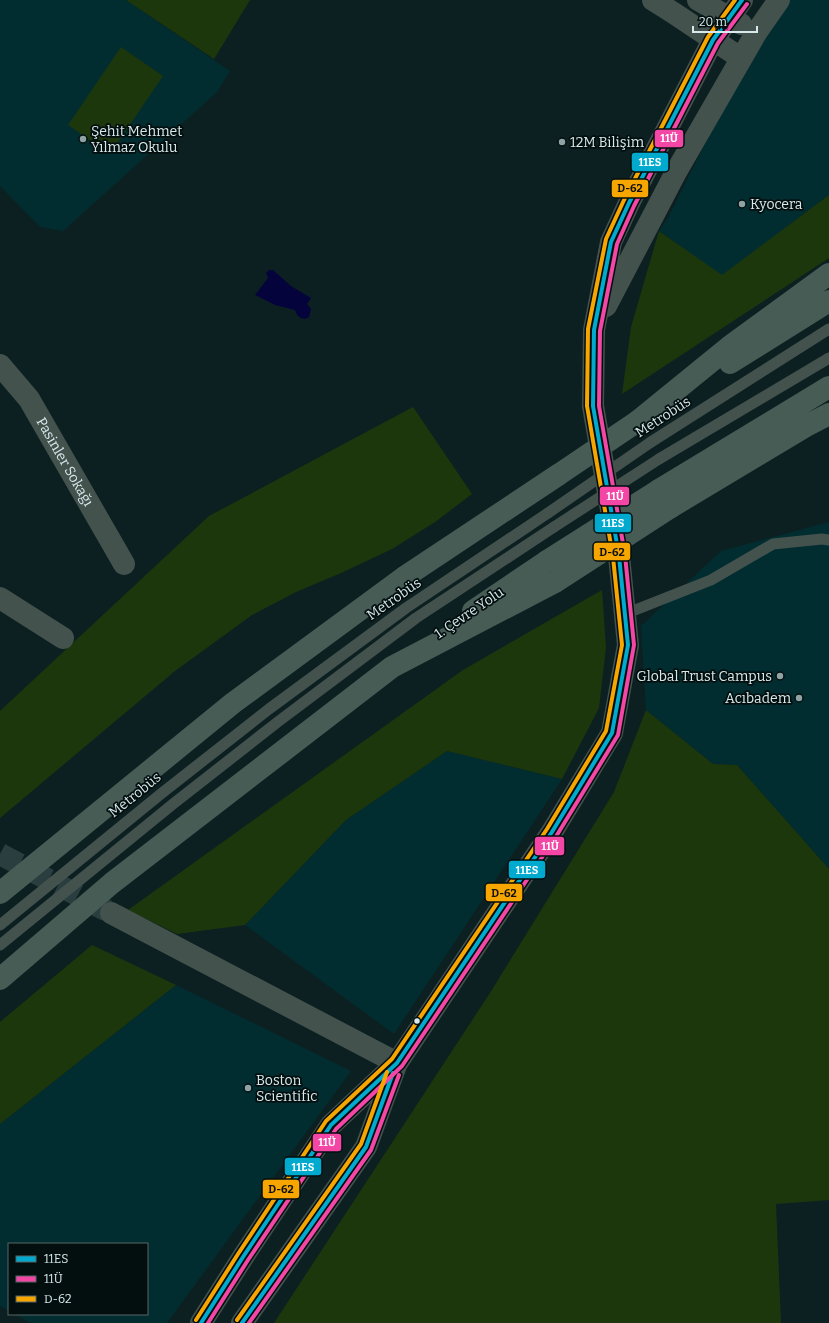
<svg xmlns="http://www.w3.org/2000/svg" width="829" height="1323" font-family="Bitter,serif">
<style>
.built{fill:#022d30}
.green{fill:#1d370c}
.water{fill:#04033b}
.lines{fill:none;stroke-linecap:round;stroke-linejoin:round}
.minor-tunnel{stroke:#2b3e3f;stroke-width:22;stroke-dasharray:22 11;stroke-linecap:butt}
.service{stroke:#44524e;stroke-width:11}
.minor{stroke:#44524e;stroke-width:22}
.tertiary{stroke:#44524e;stroke-width:22}
.trunk{stroke:#465c55;stroke-width:22}
.service-bridge{stroke:#44524e;stroke-width:11}
.trunk-bridge{stroke:#465c55;stroke-width:22}
.bus-1-casing{stroke:#030e0f;stroke-width:7}
.bus-2-casing{stroke:#030e0f;stroke-width:7}
.bus-3-casing{stroke:#030e0f;stroke-width:7}
.bus-1{stroke:#00a9ce;stroke-width:4}
.bus-2{stroke:#f346a5;stroke-width:4}
.bus-3{stroke:#f7a600;stroke-width:4}
.poi-dot{fill:#90a3a4;stroke:#030e0f;stroke-width:1.5}
.bus-dot{fill:#d7e9ea;stroke:#030e0f;stroke-width:1.5}
.labels{text-anchor:middle;dominant-baseline:central;stroke-width:3.5;stroke-linejoin:round;paint-order:stroke}
.poi-label{font-size:14px;fill:#d7e9ea;stroke:#030e0f;text-anchor:start}
.street-label{font-size:14px;fill:#d7e9ea;stroke:#030e0f}
.line-badge{stroke:#030e0f;stroke-width:1.5}
.badge-label{font-size:11px;text-anchor:middle;font-weight:bold;fill:#fff}
.pale-badge-label{font-size:11px;text-anchor:middle;font-weight:bold;fill:#111}
</style>
<rect width="100%" height="100%" fill="#0d2021"/>
<path class="built" d="M0 0H126L230 71 217 92 63 231 40 227 0 186Z
M777 0H829V195L722 276 659 231 668 218Z
M829 522V869L737 765 713 764 646 710 641 626 721 551Z
M447 751 562 779 394 1034 245 925 346 820Z
M176 985 351 1071 167 1323H31L14 1314H147V1244H9V1311L0 1306V1124Z"/>
<path class="green" d="M126 0H250L214 59Z
M121 47 163 76 110 154 68 125Z
M829 195V258L622 394 631 327 659 231 722 275Z
M413 407 472 494 435 522 392 549 341 573 296 592 252 615 175 671 0 818V711L209 516Z
M602 590 606 647 599 708 562 779 447 751 346 820 245 925 177 934 128 910 463 670Z
M646 710 713 764 737 765 829 869V1200L776 1204 781 1323H274L490 993 614 792Z
M92 945 176 985 0 1124V1022Z"/>
<path class="water" d="M269 270H273L291 286 311 298 307 304 311 309 309 317 305 319C299 318 297 316 295 310L275 305 255 295 268 278 266 273Z"/>
<g class="lines">
<path class="minor-tunnel" d="M0 854 111 913"/>
<path class="service" d="M651 442 829 329
M659 459 829 358
M625 614 711 580 773 544 822 539 829 540
M0 925 162 793 269 709 406 608 548 513
M0 945 173 804 279 721 416 618 554 527"/>
<g class="minor">
<path id="s1" d="M0 365 29 399 124 564"/>
<path d="M0 598 63 638"/>
<path d="M111 913 397 1063"/>
</g>
<path class="tertiary" d="M653 0C683 18 711 39 741 58
M698 0 741 24
M606 306 676 172 756 33 779 0
M201 1323 243 1257 331 1125 397 1063 552 832 612 733 628 645 619 556 593 406 594 330 611 242 629 203 713 40 742 0
M242 1323 366 1147 395 1068"/>
<path class="trunk" d="M730 363 829 301
M638 421 729 347 829 274
M659 490 829 387
M671 507 806 426 829 414
M473 611 547 561
M0 893 233 703 403 578 558 475
M0 979 112 883 392 667 555 582"/>
<path class="service-bridge" d="M548 513 651 442
M554 527 659 459"/>
<path class="trunk-bridge" d="M558 475 638 421
M547 561 659 490
M555 582 671 507"/>
<defs>
<path id="bus-1" d="M201 1323 243 1257 331 1125 397 1063 552 832 612 733 628 645 619 556 593 406 594 330 611 242 629 203 713 40 742 0
M242 1323 366 1147 393 1073"/>
<path id="bus-2" d="M208 1323 248 1260 336 1129 402 1066 557 835 618 735 634 645 625 555 599 406 600 331 617 244 634 206 718 43 747 4
M249 1323 371 1150 399 1075"/>
<path id="bus-3" d="M196 1320 238 1254 326 1121 392 1059 547 829 606 731 622 645 613 557 587 406 588 329 606 239 624 200 708 37 735 0
M237 1320 361 1144 387 1072"/>
</defs>
<use href="#bus-1" class="bus-1-casing"/>
<use href="#bus-2" class="bus-2-casing"/>
<use href="#bus-3" class="bus-3-casing"/>
<use href="#bus-1" class="bus-1"/>
<use href="#bus-2" class="bus-2"/>
<use href="#bus-3" class="bus-3"/>
</g>
<g class="poi-dot">
<circle cx="83" cy="139" r="4"/>
<circle cx="562" cy="142" r="4"/>
<circle cx="742" cy="204" r="4"/>
<circle cx="780" cy="676" r="4"/>
<circle cx="799" cy="698" r="4"/>
<circle cx="248" cy="1088" r="4"/>
</g>
<circle class="bus-dot" cx="417" cy="1021" r="3.5"/>
<g class="labels">
<g class="poi-label">
<text x="91" y="131">Şehit Mehmet<tspan x="91" dy="16">Yılmaz Okulu</tspan></text>
<text x="570" y="142">12M Bilişim</text>
<text x="750" y="204">Kyocera</text>
<text x="772" y="676" text-anchor="end">Global Trust Campus</text>
<text x="791" y="698" text-anchor="end">Acıbadem</text>
<text x="256" y="1080">Boston<tspan x="256" dy="16">Scientific</tspan></text>
</g>
<g class="street-label">
<text transform="translate(663 417) rotate(-33)">Metrobüs</text>
<text stroke="none"><textPath href="#s1" startOffset="117">Pasinler Sokağı</textPath></text>
<text transform="translate(394 599) rotate(-35)">Metrobüs</text>
<text transform="translate(469 613) rotate(-34)">1. Çevre Yolu</text>
<text transform="translate(135 795) rotate(-39)">Metrobüs</text>
</g>
</g>
<g class="line-badge">
<rect x="654" y="129" width="30" height="19" rx="4" fill="#f346a5"/>
<rect x="631" y="152" width="38" height="20" rx="4" fill="#00a9ce"/>
<rect x="611" y="179" width="38" height="19" rx="4" fill="#f7a600"/>
<rect x="599" y="486" width="31" height="20" rx="4" fill="#f346a5"/>
<rect x="594" y="513" width="38" height="20" rx="4" fill="#00a9ce"/>
<rect x="593" y="542" width="38" height="19" rx="4" fill="#f7a600"/>
<rect x="534" y="836" width="31" height="20" rx="4" fill="#f346a5"/>
<rect x="508" y="860" width="38" height="19" rx="4" fill="#00a9ce"/>
<rect x="485" y="883" width="38" height="19" rx="4" fill="#f7a600"/>
<rect x="312" y="1133" width="30" height="19" rx="4" fill="#f346a5"/>
<rect x="284" y="1157" width="38" height="19" rx="4" fill="#00a9ce"/>
<rect x="262" y="1179" width="38" height="20" rx="4" fill="#f7a600"/>
</g>
<g class="badge-label">
<text x="669" y="142">11Ü</text>
<text x="650" y="166">11ES</text>
<text x="615" y="500">11Ü</text>
<text x="613" y="527">11ES</text>
<text x="550" y="850">11Ü</text>
<text x="527" y="874">11ES</text>
<text x="327" y="1146">11Ü</text>
<text x="303" y="1171">11ES</text>
</g>
<g class="pale-badge-label">
<text x="630" y="192">D-62</text>
<text x="612" y="556">D-62</text>
<text x="504" y="897">D-62</text>
<text x="281" y="1193">D-62</text>
</g>
<rect x="8" y="1243" width="140" height="72" fill="#030e0f" stroke="#586667"/>
<rect x="16" y="1256" width="20" height="6" fill="#00a9ce" stroke="#586667"/>
<text x="44" y="1263" font-size="12" fill="#d7e9ea">11ES</text>
<rect x="16" y="1276" width="20" height="6" fill="#f346a5" stroke="#586667"/>
<text x="44" y="1283" font-size="12" fill="#d7e9ea">11Ü</text>
<rect x="16" y="1296" width="20" height="6" fill="#f7a600" stroke="#586667"/>
<text x="44" y="1303" font-size="12" fill="#d7e9ea">D-62</text>
<path d="M693 26v6h64v-6" fill="none" stroke="#d7e9ea" stroke-width="2"/>
<text x="699" y="26" font-size="12" fill="#d7e9ea" stroke="#030e0f" stroke-width="3" paint-order="stroke">20 m</text>
</svg>
